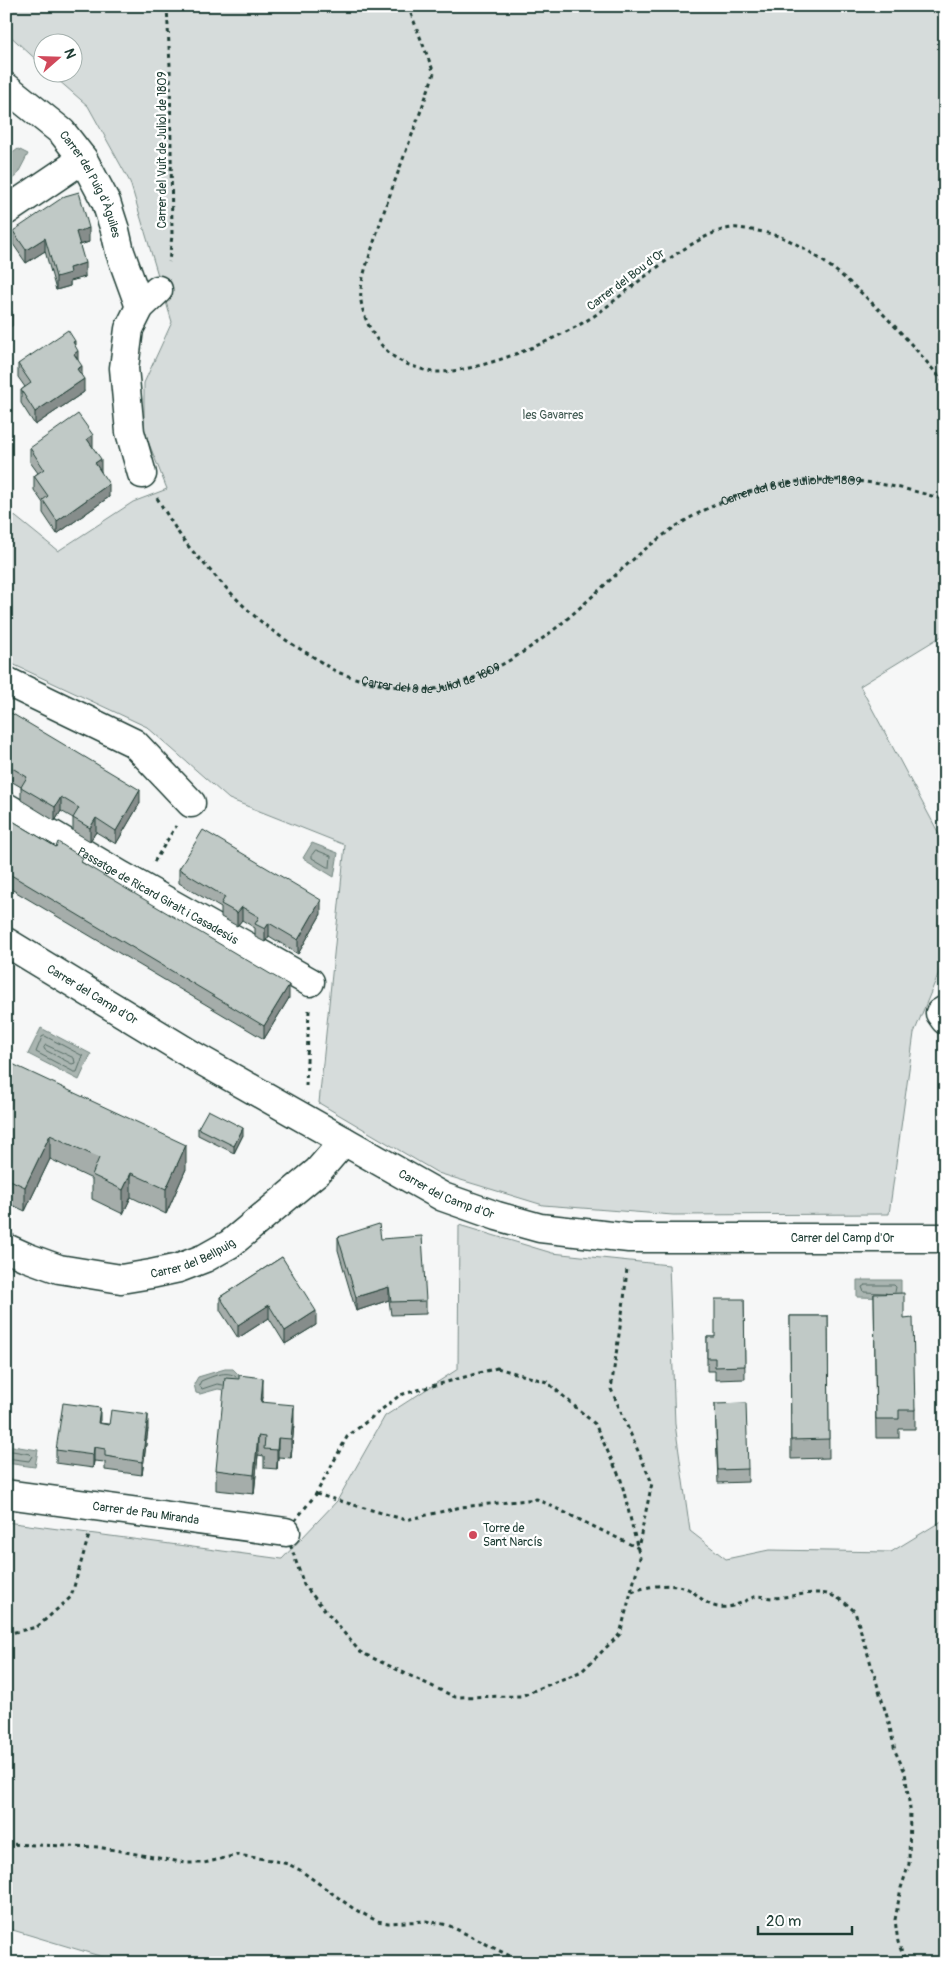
<svg xmlns="http://www.w3.org/2000/svg" width="951" height="1969" font-family="Pangolin,sans-serif">
<style>
.green{fill:#d6dcdb;stroke:#7a8c88}
.water{fill:#aab5b1;stroke:#72857f}
.lines{fill:none;stroke-linecap:round;stroke-linejoin:round}
.shore{stroke:#576d66;stroke-width:1}
.minor-casing{stroke:#1f3d34;stroke-width:31}
.path{stroke:#1f3d34;stroke-width:3;stroke-dasharray:4 4;stroke-linecap:butt}
.minor{stroke:#fff;stroke-width:28}
.wall{fill:#a5adaa;stroke:#1f3d34}
.shaded-wall{fill:#868d8b;stroke:#1f3d34}
.building{fill:#c0c9c6;stroke:#1f3d34}
.poi-dot{fill:#d1495b;stroke:#fff;stroke-width:2}
.labels{text-anchor:middle;dominant-baseline:central;stroke-width:4.5;stroke-linejoin:round;paint-order:stroke}
.street-label{font-size:12px;fill:#1f3d34;stroke:#fff}
.park-label{font-size:12px;fill:#445d55;stroke:#fff}
.poi-label{font-size:12px;fill:#1f3d34;stroke:#fff;text-anchor:start}
</style>
<rect width="100%" height="100%" fill="#f6f7f7"/>
<filter id="ink" filterUnits="userSpaceOnUse"><feTurbulence type="fractalNoise" baseFrequency=".02" numOctaves="2"/><feDisplacementMap in="SourceGraphic" scale="10" xChannelSelector="R" yChannelSelector="G"/><feConvolveMatrix kernelMatrix="1 2 1 2 8 2 1 2 1" color-interpolation-filters="sRGB"/></filter>
<g filter="url(#ink)">
<path class="green" d="M6 6H945V634L860 686 945 845V958L914 1033 889 1214 673 1215 543 1205 438 1173 319 1103 345 845 229 799 147 727 6 661V509L58 551 133 502 167 489 144 431V383L172 322 130 182 88 106 50 73 72 72V42H42V65L6 32Z
M459 1225 552 1253 669 1265 675 1424 690 1531 726 1559 769 1550 891 1552 945 1519V1963H123L6 1928V1522L282 1559 337 1501 385 1416 458 1369Z"/>
<path class="water" d="M18 149 28 154 17 175 6 184V158Z
M312 843 338 853 334 877 303 858Z
M41 1028 91 1054 79 1080 28 1054Z
M857 1280H901V1298L857 1297Z
M225 1369H233L241 1377 230 1391 218 1389 200 1394 196 1393 194 1384 198 1377Z
M6 1445 38 1450 35 1467 6 1463Z"/>
<g class="lines">
<path class="shore" d="M316 850 331 856 330 867H327L312 858V855Z
M45 1036 83 1056 77 1072H74L36 1052 42 1037Z
M46 1045 74 1058 75 1063 72 1064 45 1050 44 1048Z
M886 1293 864 1292 862 1287 865 1285H894L896 1287 895 1292
M223 1385 217 1384 202 1389 199 1385 201 1381C211 1377 227 1369 236 1377
M6 1450 30 1454 32 1456 29 1461 6 1458"/>
<defs>
<g id="minor">
<path id="s2" d="M6 87 62 132 83 159 106 202 115 230 120 252 140 307"/>
<path d="M6 211 83 159"/>
<path d="M142 474 130 432 124 368 129 329 140 307 158 290"/>
<path d="M6 681 134 743 191 803"/>
<path id="s3" d="M6 807 122 876 310 982"/>
<path id="s4" d="M6 942 192 1055 443 1197 497 1216 540 1228 629 1238H945"/>
<path d="M945 1010 940 1013 945 1020"/>
<path id="s5" d="M6 1248 26 1257 59 1269 121 1279 151 1274 179 1268 205 1258 230 1244 318 1171 344 1141"/>
<path id="s6" d="M6 1494 286 1532"/>
</g>
</defs>
<use href="#minor" class="minor-casing"/>
<g class="path">
<path d="M167 6 170 66 172 235 169 262"/>
<path d="M408 6 434 73C415 130 391 187 373 245 368 262 359 282 361 301 365 328 385 358 412 366 419 368 428 372 435 372 480 373 560 339 597 314 627 292 703 224 739 228 753 230 773 233 786 239 843 265 905 335 945 384"/>
<path id="s1" d="M157 498C165 511 173 525 182 538 189 548 198 557 206 566 228 590 250 615 277 634 288 642 300 649 312 656 321 662 330 669 340 673 359 680 379 685 399 687 414 689 430 691 445 687 475 680 504 665 529 648 589 608 633 548 697 514 780 470 857 472 945 500"/>
<path d="M154 862 176 826"/>
<path d="M306 1086 309 1010"/>
<path d="M497 1368 547 1382 595 1424 621 1480 640 1558 620 1634 582 1671 521 1696 455 1697 360 1652 304 1585 286 1532 316 1494 347 1437 400 1395Z"/>
<path d="M316 1494 406 1520 461 1507 537 1499 638 1548 652 1483 611 1389 624 1300 627 1268"/>
<path d="M632 1592C646 1586 673 1582 688 1589 698 1594 705 1605 718 1607 732 1609 742 1602 754 1597 760 1595 767 1598 773 1598 808 1596 827 1582 855 1612L889 1723 895 1751 905 1772 910 1809 909 1864 901 1888 895 1920 898 1942 903 1955 908 1961"/>
<path d="M6 1634 37 1627 71 1597 89 1535"/>
<path d="M6 1844 98 1847 186 1863H204L237 1855 271 1860 288 1864 300 1870 354 1909 377 1921 388 1923 426 1921 448 1925 524 1963"/>
<path d="M892 1963 945 1958"/>
</g>
<use href="#minor" class="minor"/>
</g>
<path class="wall" d="M13 231 89 242 80 245 85 277 70 281V286L56 290 45 251 26 263 13 244Z
M75 347 84 392 35 425 21 403V390L25 387 18 377V364Z
M93 447 109 497 57 534 43 513V503L34 490V476L38 473 30 462V448Z
M6 710 140 803 116 844 96 832 90 841 73 831V818L61 811 55 821 21 800V787L9 780Z
M6 817 83 863 289 998 264 1039 6 886Z
M179 869 321 914 298 954 269 936 265 942 255 937V928L242 920 237 926 221 917V908L179 883Z
M6 1061 186 1169 166 1214 131 1197 123 1214 92 1199V1179L50 1159 25 1211 6 1202Z
M198 1128 243 1135 234 1153 198 1135Z
M338 1237 381 1239 426 1301V1314L391 1315 389 1300 356 1311 338 1250Z
M282 1257 316 1325 285 1344 269 1318 238 1338 220 1310V1297Z
M874 1294 904 1319 915 1410V1429H899V1438H876Z
M744 1299 745 1379 715 1380V1371H707V1337H715Z
M790 1316H828L829 1458 791 1459Z
M263 1397 262 1402 294 1424 291 1458 278 1457 277 1469 264 1468V1456L258 1455 254 1494 216 1490V1470Z
M715 1404 748 1469V1482L718 1483Z
M100 1423 148 1429 142 1475 105 1470V1462L94 1461 93 1468 56 1463V1450Z"/>
<path class="shaded-wall" d="M11 131V145L6 151V137Z
M89 228V242L76 246V232Z
M45 238V251L26 263V250Z
M85 263V277L70 281V286L56 290V277L69 268Z
M12 312V326L6 329V316Z
M75 341V353L78 351V365L74 368 73 342Z
M82 366V380L77 369Z
M84 379V392L35 425V412Z
M93 435V448L87 439Z
M101 459V472L95 463Z
M109 484V497L57 534V521Z
M9 766V780L6 785V771Z
M140 790V803L116 844V831Z
M61 797V811L55 821V807Z
M96 818V832L90 841V828Z
M321 900V914L298 954V940Z
M242 907V920L237 926V913Z
M269 923V936L265 942V929Z
M289 985V998L264 1039V1026Z
M243 1128V1135L234 1153V1146Z
M50 1135V1159L25 1211V1187Z
M186 1145V1169L166 1214V1189Z
M131 1173V1197L123 1214V1190Z
M389 1287V1300L356 1311V1297Z
M269 1305V1318L238 1338V1325Z
M316 1311V1325L285 1344V1331Z
M263 1378V1397L261 1421V1402Z
M294 1405V1424L291 1458V1439Z
M100 1408V1422L98 1436V1423Z
M148 1415V1429L142 1475V1462Z
M258 1436V1455L254 1494V1475Z
M278 1438V1457L277 1469V1450Z
M94 1447V1461L93 1468V1455Z"/>
<path class="building" d="M6 128 11 131 6 137Z
M79 192 89 228 76 232 85 263 69 268 70 273 56 277 45 238 26 250 13 231 65 196Z
M6 303 12 312 6 316Z
M68 330 75 341 73 342 78 351 74 354 82 366 77 369 84 379 35 412 21 390 31 383 18 364Z
M78 414 93 435 87 439 101 459 95 463 109 484 57 521 43 500 48 496 34 476 44 469 30 448Z
M6 710 140 790 116 831 96 818 90 828 73 818 79 808 61 797 55 807 21 787 27 777 9 766 6 771Z
M6 817 56 847 58 842 83 858 81 862 289 985 264 1026 6 872Z
M203 830 321 900 298 940 269 923 265 929 255 924 259 917 242 907 237 913 221 904 225 897 179 869Z
M6 1061 186 1145 166 1189 131 1173 123 1190 92 1175 99 1158 50 1135 25 1187 6 1178Z
M208 1110 243 1128 234 1146 198 1128Z
M379 1224 381 1239 422 1236 426 1301 391 1302 389 1287 356 1297 338 1237Z
M282 1257 316 1311 285 1331 269 1305 238 1325 220 1297Z
M904 1293V1319L913 1318 915 1410H899V1419H876L874 1294Z
M715 1299H744L745 1366 715 1367V1358H707V1337H715Z
M790 1316H828L829 1439 791 1440Z
M239 1375 263 1378 261 1402 294 1405 291 1439 278 1438 277 1450 264 1449 265 1437 258 1436 254 1475 216 1470 225 1378 239 1379Z
M63 1403 100 1408 98 1423 109 1425 111 1410 148 1415 142 1462 105 1456V1449L94 1447 93 1455 56 1450Z
M746 1403 748 1469 718 1470 715 1404Z"/>
</g>
<circle class="poi-dot" cx="473" cy="1535" r="5"/>
<g class="labels">
<g class="street-label">
<text transform="translate(162 150) rotate(-90)">Carrer del Vuit de Juliol de 1809</text>
<text stroke="none"><textPath href="#s2" startOffset="132">Carrer del Puig d'Àguiles</textPath></text>
<text transform="translate(626 280) rotate(-37)">Carrer del Bou d'Or</text>
<text stroke="none"><textPath href="#s1" startOffset="771">Carrer del 8 de Juliol de 1809</textPath></text>
<text stroke="none"><textPath href="#s1" startOffset="351">Carrer del 8 de Juliol de 1809</textPath></text>
<text stroke="none"><textPath href="#s3" startOffset="176">Passatge de Ricard Giralt i Casadesús</textPath></text>
<text stroke="none"><textPath href="#s4" startOffset="101">Carrer del Camp d'Or</textPath></text>
<text stroke="none"><textPath href="#s4" startOffset="508">Carrer del Camp d'Or</textPath></text>
<text stroke="none"><textPath href="#s4" startOffset="911">Carrer del Camp d'Or</textPath></text>
<text stroke="none"><textPath href="#s5" startOffset="195">Carrer del Bellpuig</textPath></text>
<text stroke="none"><textPath href="#s6" startOffset="141">Carrer de Pau Miranda</textPath></text>
</g>
<g class="park-label">
<text x="553" y="415">les Gavarres</text>
</g>
<g class="poi-label">
<text x="483" y="1528">Torre de<tspan x="483" dy="14">Sant Narcís</tspan></text>
</g>
</g>
<rect width="951" height="1969" fill="none" stroke="#fff" stroke-width="25"/>
<rect x="12" y="12" width="926" height="1944" fill="none" stroke="#1f3d34" stroke-width="2" filter="url(#ink)"/>
<g transform="translate(58 58) rotate(70)"><circle r="24" fill="#ffffff" stroke="#a5b1ae"/>
<path d="M0-4L9 19L0 12L-9 19Z" fill="#d1495b"/>
<text y="-8" font-size="14" font-weight="bold" text-anchor="middle" fill="#1f3d34">N</text>
</g>
<path d="M758 1926v8h94v-8" fill="none" stroke="#1f3d34" stroke-width="2.5"/>
<text x="766" y="1926" font-size="15" fill="#1f3d34" stroke="#ffffff" stroke-width="4" paint-order="stroke">20 m</text>
</svg>
